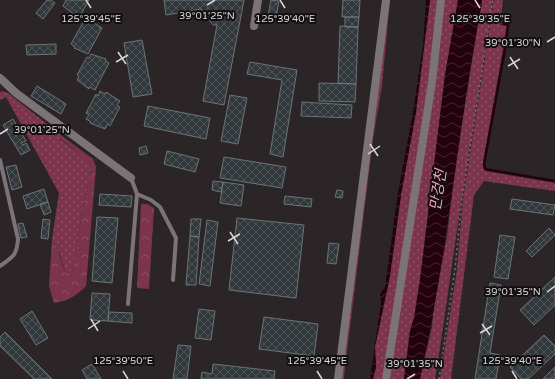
<svg xmlns="http://www.w3.org/2000/svg" width="555" height="379" font-family="'Varela Round','Noto Sans KR',sans-serif">
<style>
.grass{fill:url(#grass-dots)}
.forest{fill:url(#forest-crowns)}
.water{fill:url(#water-waves)}
.lines{fill:none;stroke-linecap:round;stroke-linejoin:round}
.stream{stroke:#24010e;stroke-width:2.5}
.building{fill:url(#building-cross-hatch);stroke:#6b7476}
.path{stroke:#787273;stroke-width:1.5;stroke-dasharray:2 3;stroke-linecap:butt}
.service{stroke:#7c7376;stroke-width:4}
.minor{stroke:#7c7376;stroke-width:8}
.ticks{fill:none;stroke:#dbd6d7;stroke-width:1.5}
.labels{text-anchor:middle;dominant-baseline:central;stroke-width:4;stroke-linejoin:round;paint-order:stroke}
.water-label{font-size:15px;font-style:italic;fill:#fb9fbb;stroke:#120f10}
.ticks-label{font-size:10px;text-anchor:middle;fill:#dbd6d7;stroke:#120f10;stroke-width:4;stroke-linejoin:round;paint-order:stroke}
</style>
<defs>
<pattern id="grass-dots" width="8" height="8" patternUnits="userSpaceOnUse"><rect width="8" height="8" fill="#7c344d"/><path d="M2 2h.1M6 6h.1" fill="none" stroke="#8e5166" stroke-width="1.8" stroke-linecap="round"/></pattern>
<pattern id="forest-crowns" width="20" height="18" patternUnits="userSpaceOnUse"><rect width="20" height="18" fill="#7c344d"/><path d="M2 6a3 3 0 1 1 6 0M12 15a3 3 0 1 1 6 0" fill="none" stroke="#8e5166"/></pattern>
<pattern id="water-waves" width="16" height="10" patternUnits="userSpaceOnUse"><rect width="16" height="10" fill="#24010e"/><path d="M0 5q4-4 8 0t8 0" fill="none" stroke="#432530"/></pattern>
<pattern id="building-cross-hatch" width="8" height="8" patternUnits="userSpaceOnUse"><rect width="8" height="8" fill="#31383b"/><path d="M0 0l8 8M0 8l8-8" fill="none" stroke="#4e5457"/></pattern>
</defs>
<rect width="100%" height="100%" fill="#2c2527"/>
<path class="grass" d="M389 0H390L382 85 373 139 344 376V379H341Z
M430 0H439L431 82 385 379H373L376 367 375 347 390 276 401 195 416 112Z
M442 0H458L445 75 420 280 414 318 410 331 404 379H388Z
M482 0H493C483 66 472 132 462 198 452 259 445 319 435 379H420L432 327 434 304 447 237 455 166Z
M494 0H503L500 25 507 26 483 163 485 171 555 183V191L484 181 474 195 451 379H440L457 269 463 199Z
M2 91 8 93 62 136 59 139 78 152 90 165 91 176 85 196 73 269 66 273C61 261 60 250 52 239L59 193 6 97 0 100V92Z"/>
<path class="forest" d="M62 136 93 159 96 167 86 286C76 296 68 301 54 303L49 286 52 239C60 250 60 262 66 273L73 269 85 196 91 175 89 165 78 152 59 138Z
M141 204H147L154 208 149 289 137 288Z"/>
<path class="water" d="M426 0H430L416 112 401 195 390 276 375 347 376 367 373 379H370L381 303 380 294 385 287 398 192 413 112 423 45Z
M458 0H482V2C458 127 448 254 420 379H404L410 331 414 318 420 280 445 75Z"/>
<g class="lines">
<path class="stream" d="M504 24 508 25 505 49 484 164 485 169 555 181"/>
</g>
<path class="building" d="M47 0H51L55 3 43 19 36 13Z
M66 0H89L80 16 75 13V15L63 6Z
M164 0H244L224 105 203 101 217 25H213L201 9 166 15Z
M271 0 279 1 276 17 268 16Z
M343 0H360L359 17H342Z
M345 17H359L358 27H345Z
M85 19 89 21V20L102 28 88 54 74 48 75 47 71 44Z
M340 26 358 27 356 84 338 83Z
M142 40 152 94 133 97 124 43Z
M56 44V54L27 55 26 45Z
M91 54 106 59 105 61 109 63 95 90 90 87 89 89 77 80 79 76 77 75 87 57 89 58Z
M250 62 297 70 283 157 270 154 282 80 247 74Z
M319 83 356 84 355 102 319 101Z
M37 86 66 104 61 114 31 96Z
M100 91 105 94 106 92 120 101 117 105 120 107 110 126 108 124 105 129 90 123 91 122 86 119 89 115 86 113 96 94 98 96Z
M230 95 247 98 238 144 221 141Z
M302 102 352 105 351 118 301 116Z
M148 106 210 118 206 139 144 126Z
M13 119 26 141 21 143 23 145 26 143 30 150 21 155 3 125Z
M146 146 148 153 140 155 139 148Z
M167 151 199 159 195 172 164 164Z
M224 157 286 167 282 188 220 178Z
M16 165 22 187 12 190 6 167Z
M213 181 223 182 221 192 212 190Z
M223 182 244 185 241 206 220 203Z
M44 189 48 202 27 209 23 196Z
M337 190 343 191 342 198 335 197Z
M100 194 132 196 131 207 99 205Z
M285 196 312 199 311 207 284 204Z
M512 199 555 205 553 215 510 209Z
M48 202 51 212 44 215 40 204Z
M97 217 118 218 112 283 92 281Z
M237 218 304 225 296 298 229 290Z
M43 219 50 220 48 239 41 238Z
M191 219H201L199 237 190 236Z
M207 220 218 222 210 286 199 284Z
M23 223 27 237 21 238 18 224Z
M549 228 555 235 532 257 526 251Z
M500 235 515 237 508 279 494 277Z
M190 236 199 237 196 285H186Z
M329 243 339 244 336 264 327 263Z
M555 277V305L534 325 520 310Z
M490 283 501 285 490 353 500 355 496 379H475Z
M92 293 110 294 108 321 90 320Z
M199 309 215 311 211 340 195 338Z
M32 311 48 338 36 345 20 319Z
M109 312 132 313V323L108 321Z
M264 317 318 324 314 356 259 349Z
M5 332 52 379H34L0 346V337Z
M544 335 555 346V354L528 379H521L510 367Z
M178 345 191 346 187 379H173Z
M92 364 101 379H87L82 370Z
M213 364 275 371 274 379H201L202 372 212 374Z
M555 367V379H543Z"/>
<g class="lines">
<path class="path" d="M439 379 455 269 462 199 493 0"/>
<path class="service" d="M0 160 18 239C17 255 13 257 0 266
M137 194 151 200 160 207 176 238 173 280
M128 304 137 194 131 178"/>
<path class="minor" d="M254 26 258 0
M0 78 16 93 131 178
M338 379 386 0
M386 379 432 82 441 0"/>
</g>
<path class="ticks" d="M86 0 91 8M280 0 285 8M475 0 480 8M207 5 215 0M547 42 555 37M118 52 126 64M510 57 518 69M116 62 128 55M508 66 520 59M0 134 8 129M370 144 378 156M368 154 380 146M230 232 238 244M228 241 240 234M547 292 555 286M91 319 98 331M482 324 490 335M88 329 100 321M480 333 492 326M123 371 128 379M317 371 322 379M512 371 517 379M407 379 415 374"/>
<g class="labels">
<g class="water-label">
<text transform="translate(438 190) rotate(-81)">만겅천</text>
</g>
</g>
<g class="ticks-label">
<text x="207" y="19">39°01'25"N</text>
<text x="91" y="22">125°39'45"E</text>
<text x="285" y="22">125°39'40"E</text>
<text x="480" y="22">125°39'35"E</text>
<text x="513" y="46">39°01'30"N</text>
<text x="42" y="133">39°01'25"N</text>
<text x="513" y="295">39°01'35"N</text>
<text x="123" y="364">125°39'50"E</text>
<text x="317" y="364">125°39'45"E</text>
<text x="512" y="364">125°39'40"E</text>
<text x="415" y="367">39°01'35"N</text>
</g>
</svg>
